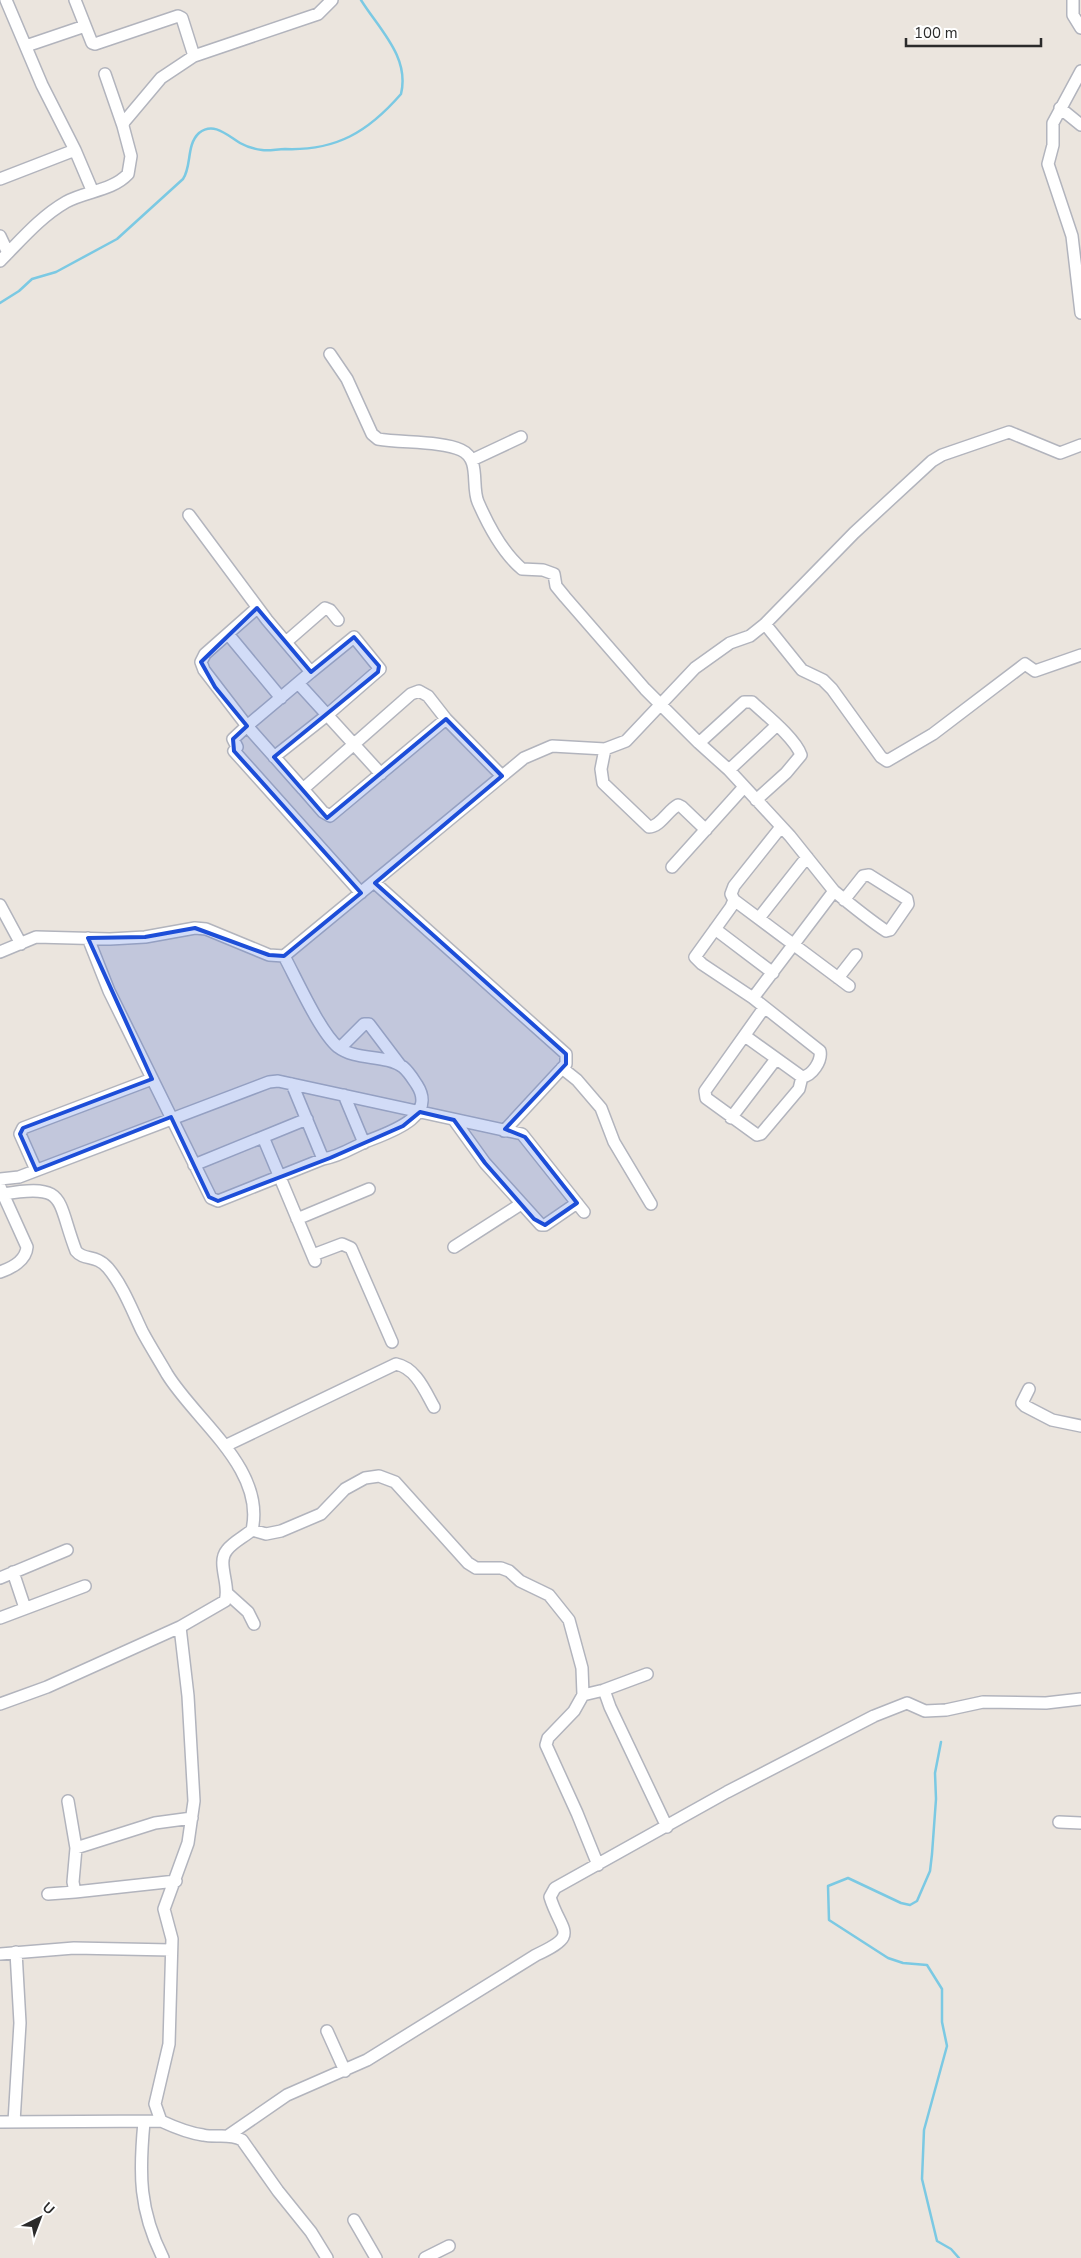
<svg xmlns="http://www.w3.org/2000/svg" width="1081" height="2258" font-family="'Nunito Sans',sans-serif">
<style>
.lines{fill:none;stroke-linecap:round;stroke-linejoin:round}
.stream{stroke:#7bc9e3;stroke-width:2.5}
.minor-casing{stroke:#b2b4bd;stroke-width:14}
.minor{stroke:#fff;stroke-width:11}
.marked{fill:#1d4ed8;fill-opacity:0.2;stroke:#1d4ed8;stroke-width:4;stroke-linejoin:round}
</style>
<rect width="100%" height="100%" fill="#ebe5de"/>
<g class="lines">
<path class="stream" d="M0 303 19 291 32 279 56 272 117 239 183 179C192 166 186 145 199 133 214 121 228 136 240 143 247 147 254 149 262 150 270 151 277 149 285 149 336 151 368 132 401 94 410 57 379 29 361 0
M941 1742 935 1773 936 1799 932 1854 930 1871 917 1901 910 1905 901 1903 848 1878 828 1886 829 1920 888 1958 903 1963 927 1965 942 1989V2022L947 2046 924 2130 922 2179 937 2241 951 2249 959 2258"/>
<defs>
<path id="minor" d="M6 0 42 85 75 150 92 190
M75 0 92 43 95 44 178 16 182 18 194 56
M1073 0V15L1081 28
M26 46 85 26
M1081 71 1053 123V145L1048 164 1072 236 1081 313
M105 74 123 126
M1060 108 1081 125
M0 179 75 150
M0 236 8 253
M0 261C21 240 40 217 66 202 86 191 112 191 128 174L131 156 123 126 124 122 161 78 194 56 318 14 332 0
M330 354 347 379 372 434 378 439C401 443 442 441 461 450 481 459 471 486 478 502 488 525 503 553 522 569L543 570 554 574 556 586 565 597 645 689 699 743 729 770 790 836 834 891 753 998 820 1051C822 1061 812 1076 802 1077
M472 460 521 437
M189 515 267 620 311 672 247 726 303 789 411 694 419 691 428 696 446 719 502 776
M257 608 205 654 201 662 204 670 247 726 233 739 237 747 234 751 361 893
M765 624 802 670 823 680 832 689 881 757 887 761 933 734 1025 664 1035 671 1081 655
M228 634 281 698
M286 642 325 608 330 610 338 620
M298 683 381 774
M699 743 744 702H752C766 715 795 738 801 755L786 773 756 800
M605 749 601 769 603 783 649 827C660 827 668 810 678 805L682 807 706 830
M274 757 326 716 380 669 354 637 311 672
M729 770 776 726
M303 789 323 812 330 816 446 719
M672 867 744 787
M375 883 566 1054V1064L504 1131
M834 891C851 905 868 919 886 931L890 930 908 904 907 899 869 875 863 876 844 900
M734 900 849 986
M0 905 21 944
M759 918 807 857
M715 929 773 973
M88 938 109 991 211 1198 218 1201 323 1159 292 1084
M0 952 36 937 110 939 145 937 195 928 206 929 269 955 284 956 524 758 552 746 605 749 626 741 695 668 730 643 750 636 765 624 854 533 932 461 942 455 1009 432 1060 453 1081 445
M284 956C296 978 320 1032 338 1047 356 1061 385 1054 403 1067 409 1072 413 1079 417 1085 438 1118 387 1133 365 1142 352 1148 338 1157 323 1159
M838 978 856 955
M753 998 702 964 695 957 731 907 734 900 731 894 734 886 781 827
M764 1008 705 1091 706 1098 757 1135 761 1134 799 1089 802 1077
M745 1036 802 1077
M340 1048 364 1024H369L400 1065
M562 1068 577 1080 601 1108 614 1142 651 1204
M344 1095 364 1143
M731 1118 776 1059
M454 1120 485 1163 541 1225H545L577 1203
M263 1137 315 1261
M194 1165 307 1119
M36 1170 20 1134 23 1128 152 1079
M0 1179 19 1177 269 1082 278 1081 522 1134 584 1212
M0 1187 3 1194C68 1183 56 1199 76 1251 84 1261 96 1254 108 1268 123 1286 132 1310 142 1331 150 1346 159 1360 167 1374 195 1420 266 1469 252 1530 244 1537 233 1542 227 1550 216 1563 231 1585 225 1601L180 1627 188 1696 194 1801 188 1843 164 1909 172 1939 169 2044 155 2104 161 2121C174 2127 188 2133 203 2135 216 2138 230 2133 242 2140L278 2191 311 2232 327 2258
M297 1219 369 1189
M454 1247 521 1204
M313 1255 342 1244 351 1248 392 1342
M0 1272C12 1268 26 1260 27 1247L3 1194
M1029 1389 1022 1403 1025 1406 1052 1420 1081 1426
M225 1446 396 1364C416 1368 425 1391 434 1407
M252 1530 266 1534 281 1531 321 1514 345 1489 365 1478 379 1476 395 1482 468 1563 476 1568H501L509 1571 520 1581 549 1595 569 1620 582 1668 583 1695 574 1711 548 1738 546 1745 577 1813 598 1865
M13 1572 25 1608
M0 1578 67 1550
M228 1594 248 1612 254 1624
M0 1618 85 1586
M604 1690 647 1674
M583 1695 604 1690 610 1707 667 1827
M0 1704 47 1687 180 1627
M68 1801 76 1848 73 1882 75 1892 176 1881
M1059 1822 1081 1823
M76 1848 155 1823 192 1818
M48 1894 75 1892
M0 1954 74 1948 171 1950
M327 2031 345 2071
M0 2122 161 2121
M14 2122 20 2023 16 1952
M144 2122C139 2174 139 2210 163 2258
M229 2135 287 2095 367 2060 536 1955C581 1934 561 1933 550 1897L555 1888 727 1792 874 1716 907 1703 925 1711 946 1710 983 1702 1046 1703 1081 1699
M354 2220 376 2258
M425 2258 449 2246"/>
</defs>
<use href="#minor" class="minor-casing"/>
<use href="#minor" class="minor"/>
</g>
<path class="marked" d="M257 608 311 672 354 637 379 666 378 672 274 757 327 818 446 719 502 776 375 883 566 1054V1064L505 1129 525 1137 577 1203 545 1225 534 1219 485 1163 454 1120 420 1112 403 1126 330 1158 218 1201 209 1197 171 1117 36 1170 20 1134 23 1128 152 1079 88 938 145 937 195 928 269 955 284 956 361 893 234 751 233 739 247 726 215 687 201 662Z"/>
<g transform="translate(40 2218) rotate(42)" stroke="#ffffff" stroke-width="4" paint-order="stroke">
<path d="M0-4L9 19L0 12L-9 19Z" fill="#2b2b2b"/>
<text y="-8" font-size="14" font-weight="bold" text-anchor="middle" fill="#2b2b2b">U</text>
</g>
<path d="M906 38v8h135v-8" fill="none" stroke="#2b2b2b" stroke-width="2.5"/>
<text x="914" y="38" font-size="15" fill="#2b2b2b" stroke="#ffffff" stroke-width="4" paint-order="stroke">100 m</text>
</svg>
